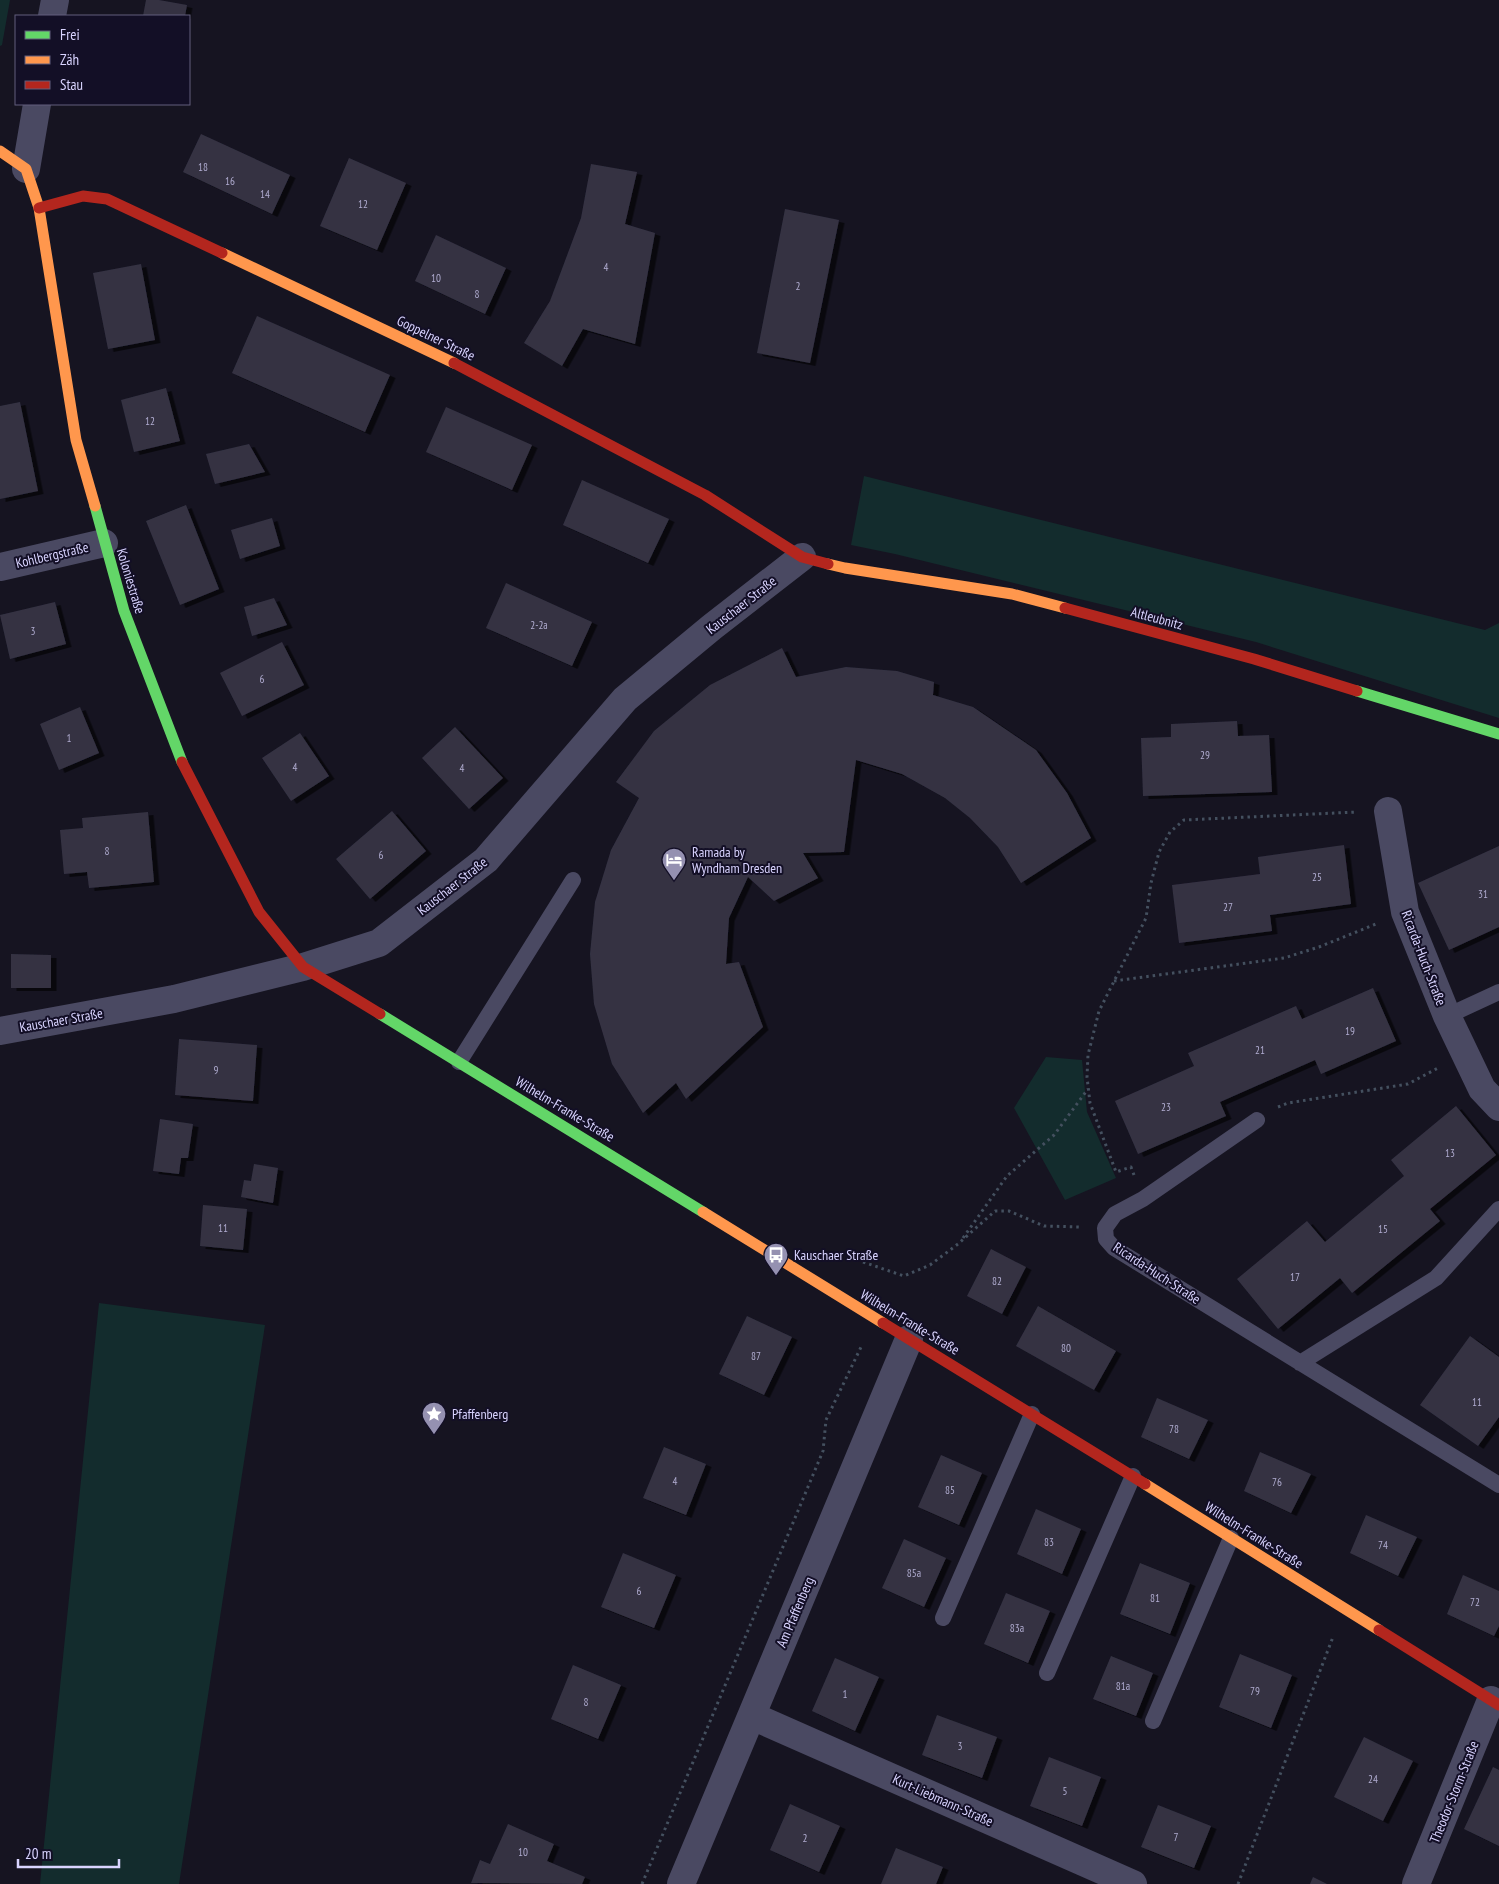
<svg xmlns="http://www.w3.org/2000/svg" width="1499" height="1884" font-family="'PT Sans Narrow',sans-serif">
<style>
.green{fill:#132c2d}
.building{fill:#343243;filter:url(#shadow)}
.lines{fill:none;stroke-linecap:round;stroke-linejoin:round}
.path{stroke:#44505f;stroke-width:3;stroke-dasharray:2.5 4;stroke-linecap:butt}
.lane{stroke:#4a4962;stroke-width:16}
.street{stroke:#4a4962;stroke-width:28}
.fast{stroke:#63d668;stroke-width:11}
.slow{stroke:#ff974d;stroke-width:11}
.jam{stroke:#b3261e;stroke-width:11}
.labels{text-anchor:middle;dominant-baseline:central;stroke-width:4;stroke-linejoin:round;paint-order:stroke}
.number-label{font-size:11px;fill:#b0acd0}
.street-label{font-size:14px;fill:#d9d4ff;stroke:#130f26}
.poi-label{font-size:14px;fill:#d9d4ff;stroke:#130f26;text-anchor:start}
</style>
<defs>
<filter id="shadow"><feDropShadow dx="5.5" dy="3" stdDeviation="0" flood-color="#0009"/></filter>
</defs>
<rect width="100%" height="100%" fill="#161421"/>
<path class="green" d="M0 0H10L2 45 0 46Z
M864 476 1485 630 1499 623V718L1256 642 895 554 851 545Z
M1046 1057 1082 1060 1087 1112 1116 1178 1065 1200 1014 1108Z
M99 1303 265 1325 179 1884H40Z"/>
<path class="building" d="M146 0H159L187 5 185 16H143Z
M201 134 290 175 272 214 183 172Z
M349 158 406 183 377 250 320 226Z
M591 164 637 172 625 224 655 233 635 344 583 329 562 366 524 343 550 301 581 218Z
M785 209 839 220 810 363 757 353Z
M436 235 506 268 485 314 415 281Z
M141 264 155 340 108 349 93 273Z
M257 316 390 375 365 432 232 373Z
M166 388 180 441 134 452 121 400Z
M20 402 38 491 0 499V406Z
M446 407 532 445 512 490 426 452Z
M249 444 265 472 215 484 206 454Z
M582 480 669 519 648 563 563 525Z
M186 505 219 589 180 605 146 521Z
M272 518 280 546 240 559 231 530Z
M506 583 592 622 572 666 486 628Z
M274 598 287 625 252 636 244 607Z
M55 602 66 644 10 659 0 615Z
M282 642 304 685 242 716 220 673Z
M782 648 796 677 846 667 897 671 934 682 933 695 973 707 1036 750 1067 793 1091 838 1021 883 998 847 970 818 945 798 902 774 856 760 844 852 803 853 818 878 774 901 748 877 729 918 726 964 739 962 763 1027 686 1099 676 1083 643 1113 612 1064 594 1004 590 954 595 902 611 850 639 798 616 782 654 731 710 685Z
M80 707 99 753 59 770 40 724Z
M1237 721 1238 736 1269 735 1272 792 1143 796 1141 738 1171 737V724Z
M455 727 503 778 469 809 422 758Z
M300 733 329 776 291 801 262 758Z
M392 811 426 851 370 899 336 859Z
M148 812 154 882 89 888 87 872 64 874 60 830 83 828 82 818Z
M1344 845 1351 904 1270 915 1272 931 1179 943 1172 885 1260 874 1258 857Z
M1499 846V927L1449 950 1418 883Z
M11 954 51 955V988H11Z
M1373 988 1396 1041 1321 1074 1315 1060 1220 1102 1226 1116 1138 1154 1115 1101 1194 1066 1188 1053 1296 1006 1302 1019Z
M179 1039 257 1045 253 1101 175 1095Z
M1456 1106 1496 1155 1430 1209 1440 1221 1352 1293 1340 1278 1278 1329 1237 1279 1307 1221 1325 1242 1404 1176 1391 1160Z
M160 1119 193 1124 188 1158H181L179 1174 153 1171Z
M254 1164 278 1168 273 1203 241 1197 244 1180 251 1181Z
M203 1205 247 1209 243 1250 200 1246Z
M991 1249 1026 1267 1002 1314 967 1296Z
M1038 1306 1116 1351 1094 1390 1016 1346Z
M747 1316 792 1337 764 1395 719 1374Z
M1470 1336 1499 1357V1417L1478 1446 1420 1405Z
M1157 1398 1208 1420 1189 1459 1141 1437Z
M664 1447 706 1464 686 1515 643 1498Z
M1260 1452 1311 1474 1291 1513 1244 1491Z
M941 1455 982 1473 959 1525 918 1507Z
M1036 1509 1081 1529 1062 1574 1017 1554Z
M1366 1515 1417 1537 1398 1576 1350 1553Z
M904 1539 946 1558 924 1607 882 1588Z
M623 1553 676 1575 654 1628 601 1607Z
M1140 1563 1190 1583 1170 1634 1120 1614Z
M1463 1575 1499 1591V1626L1494 1636 1447 1614Z
M1006 1593 1050 1611 1028 1663 984 1644Z
M1240 1654 1292 1675 1271 1728 1219 1707Z
M1111 1656 1153 1673 1136 1716 1093 1699Z
M835 1658 879 1677 855 1731 812 1711Z
M573 1665 621 1685 598 1739 551 1719Z
M937 1715 997 1737 982 1778 922 1755Z
M1364 1737 1413 1761 1383 1821 1334 1797Z
M1049 1757 1101 1777 1082 1826 1030 1806Z
M1493 1767 1499 1770V1846L1464 1829Z
M790 1804 840 1826 819 1872 770 1850Z
M1158 1805 1211 1826 1194 1868 1141 1847Z
M508 1824 554 1844 547 1861 585 1877 582 1884 471 1883 480 1860 490 1864Z
M896 1848 943 1867 936 1884H881Z
M1313 1877 1327 1884H1310Z"/>
<g class="lines">
<path class="path" d="M1114 981 1284 958 1319 947 1376 924
M1278 1107 1288 1103 1408 1084 1438 1068
M1134 1175 1131 1167 1116 1172 1090 1103 1087 1077 1088 1055 1099 1011 1146 918 1151 883 1159 852 1170 832 1184 820 1357 812
M963 1238 1007 1176 1054 1135 1088 1089
M863 1262 904 1276 930 1265 958 1244 995 1211H1009L1044 1226 1079 1227
M642 1884 823 1451 826 1420 862 1345
M1238 1884 1333 1637"/>
<path class="lane" d="M1447 1016 1499 992
M459 1062 573 880
M1257 1120 1143 1199 1115 1214 1105 1228 1106 1239 1114 1248 1499 1485
M1300 1363 1436 1278 1499 1209
M943 1618 1032 1414
M1047 1673 1133 1476
M1153 1721 1231 1538"/>
<path class="street" d="M52 16 55 0
M26 169 37 104
M0 567 104 543
M1388 811 1405 912 1447 1016 1482 1089 1499 1107
M0 1031 174 999 303 967 379 943 486 860 625 699 712 627 802 557
M752 1716 1133 1884
M681 1884 909 1339
M1416 1884 1491 1700"/>
<path class="fast" d="M95 506 124 611 182 762
M1357 691 1499 734
M380 1014 703 1212"/>
<path class="slow" d="M0 151 26 169 39 208 76 440 95 506
M222 253 454 363
M828 564 845 568 1012 594 1065 608
M703 1212 883 1323
M1145 1484 1379 1630"/>
<path class="jam" d="M39 208 83 196 107 199 222 253
M454 363 705 495 802 557 828 564
M1065 608 1254 659 1357 691
M182 762 259 912 303 967 380 1014
M883 1323 1145 1484
M1379 1630 1499 1705"/>
</g>
<defs>
<symbol id="hotel-pin" viewBox="-11 -11 22 30"><path d="M0 17L-7.5 6A9.5 9.5 0 1 1 7.5 6Z" fill="#9591b1" stroke="#130f26"/><path d="M-6-4.5h1.5V1H6V5H4.5V3h-9V5H-6ZM-4 0a1.8 1.8 0 1 1 3.6 0ZM.5 0V-2.5h3Q6-2.5 6 0Z" fill="#fff"/></symbol>
<symbol id="bus-pin" viewBox="-11 -11 22 30"><path d="M0 17L-7.5 6A9.5 9.5 0 1 1 7.5 6Z" fill="#9591b1" stroke="#130f26"/><path d="M-5-6H5V4H4V6H2V4H-2V6H-4V4H-5ZM-3.5-4V0h7V-4ZM-3.5 1.2v1.5H-2V1.2ZM2 1.2v1.5H3.5V1.2Z" fill="#fff"/></symbol>
<symbol id="sight-pin" viewBox="-11 -11 22 30"><path d="M0 17L-7.5 6A9.5 9.5 0 1 1 7.5 6Z" fill="#9591b1" stroke="#130f26"/><path d="M0-6L1.8-2.2L6-1.7L2.9 1.2L3.7 5.4L0 3.3L-3.7 5.4L-2.9 1.2L-6-1.7L-1.8-2.2Z" fill="#fff"/></symbol>
</defs>
<g fill-rule="evenodd">
<use href="#hotel-pin" x="660" y="846" width="28" height="38"/>
<use href="#bus-pin" x="762" y="1241" width="28" height="38"/>
<use href="#sight-pin" x="420" y="1400" width="28" height="38"/>
</g>
<g class="labels">
<g class="number-label">
<text x="203" y="167">18</text>
<text x="230" y="181">16</text>
<text x="265" y="194">14</text>
<text x="363" y="204">12</text>
<text x="606" y="267">4</text>
<text x="436" y="278">10</text>
<text x="798" y="286">2</text>
<text x="477" y="294">8</text>
<text x="150" y="421">12</text>
<text x="539" y="625">2-2a</text>
<text x="33" y="631">3</text>
<text x="262" y="679">6</text>
<text x="69" y="738">1</text>
<text x="1205" y="755">29</text>
<text x="295" y="767">4</text>
<text x="462" y="768">4</text>
<text x="107" y="851">8</text>
<text x="381" y="855">6</text>
<text x="1317" y="877">25</text>
<text x="1483" y="894">31</text>
<text x="1228" y="907">27</text>
<text x="1350" y="1031">19</text>
<text x="1260" y="1050">21</text>
<text x="216" y="1070">9</text>
<text x="1166" y="1107">23</text>
<text x="1450" y="1153">13</text>
<text x="223" y="1228">11</text>
<text x="1383" y="1229">15</text>
<text x="1295" y="1277">17</text>
<text x="997" y="1281">82</text>
<text x="1066" y="1348">80</text>
<text x="756" y="1356">87</text>
<text x="1477" y="1402">11</text>
<text x="1174" y="1429">78</text>
<text x="675" y="1481">4</text>
<text x="1277" y="1482">76</text>
<text x="950" y="1490">85</text>
<text x="1049" y="1542">83</text>
<text x="1383" y="1545">74</text>
<text x="914" y="1573">85a</text>
<text x="639" y="1591">6</text>
<text x="1155" y="1598">81</text>
<text x="1475" y="1602">72</text>
<text x="1017" y="1628">83a</text>
<text x="1123" y="1686">81a</text>
<text x="1255" y="1691">79</text>
<text x="845" y="1694">1</text>
<text x="586" y="1702">8</text>
<text x="960" y="1746">3</text>
<text x="1373" y="1779">24</text>
<text x="1065" y="1791">5</text>
<text x="1176" y="1837">7</text>
<text x="805" y="1838">2</text>
<text x="523" y="1852">10</text>
</g>
<g class="street-label">
<text transform="translate(436 338) rotate(26)">Goppelner Straße</text>
<text transform="translate(52 555) rotate(-13)">Kohlbergstraße</text>
<text transform="translate(131 581) rotate(73)">Koloniestraße</text>
<text transform="translate(741 605) rotate(-38)">Kauschaer Straße</text>
<text transform="translate(1157 618) rotate(15)">Altleubnitz</text>
<text transform="translate(452 886) rotate(-38)">Kauschaer Straße</text>
<text transform="translate(1424 958) rotate(69)">Ricarda-Huch-Straße</text>
<text transform="translate(61 1020) rotate(-10)">Kauschaer Straße</text>
<text transform="translate(565 1109) rotate(31)">Wilhelm-Franke-Straße</text>
<text transform="translate(1157 1273) rotate(33)">Ricarda-Huch-Straße</text>
<text transform="translate(910 1322) rotate(31)">Wilhelm-Franke-Straße</text>
<text transform="translate(1254 1535) rotate(32)">Wilhelm-Franke-Straße</text>
<text transform="translate(795 1612) rotate(-67)">Am Pfaffenberg</text>
<text transform="translate(1454 1792) rotate(-68)">Theodor-Storm-Straße</text>
<text transform="translate(943 1800) rotate(24)">Kurt-Liebmann-Straße</text>
</g>
<g class="poi-label">
<text x="692" y="852">Ramada by<tspan x="692" dy="16">Wyndham Dresden</tspan></text>
<text x="794" y="1255">Kauschaer Straße</text>
<text x="452" y="1414">Pfaffenberg</text>
</g>
</g>
<rect x="15" y="15" width="175" height="90" fill="#130f26" stroke="#625e7d"/>
<rect x="25" y="31" width="25" height="8" fill="#63d668" stroke="#625e7d"/>
<text x="60" y="40" font-size="15" fill="#d9d4ff">Frei</text>
<rect x="25" y="56" width="25" height="8" fill="#ff974d" stroke="#625e7d"/>
<text x="60" y="65" font-size="15" fill="#d9d4ff">Zäh</text>
<rect x="25" y="81" width="25" height="8" fill="#b3261e" stroke="#625e7d"/>
<text x="60" y="90" font-size="15" fill="#d9d4ff">Stau</text>
<path d="M18 1859v8h101v-8" fill="none" stroke="#d9d4ff" stroke-width="2.5"/>
<text x="25" y="1859" font-size="15" fill="#d9d4ff" stroke="#130f26" stroke-width="4" paint-order="stroke">20 m</text>
</svg>
